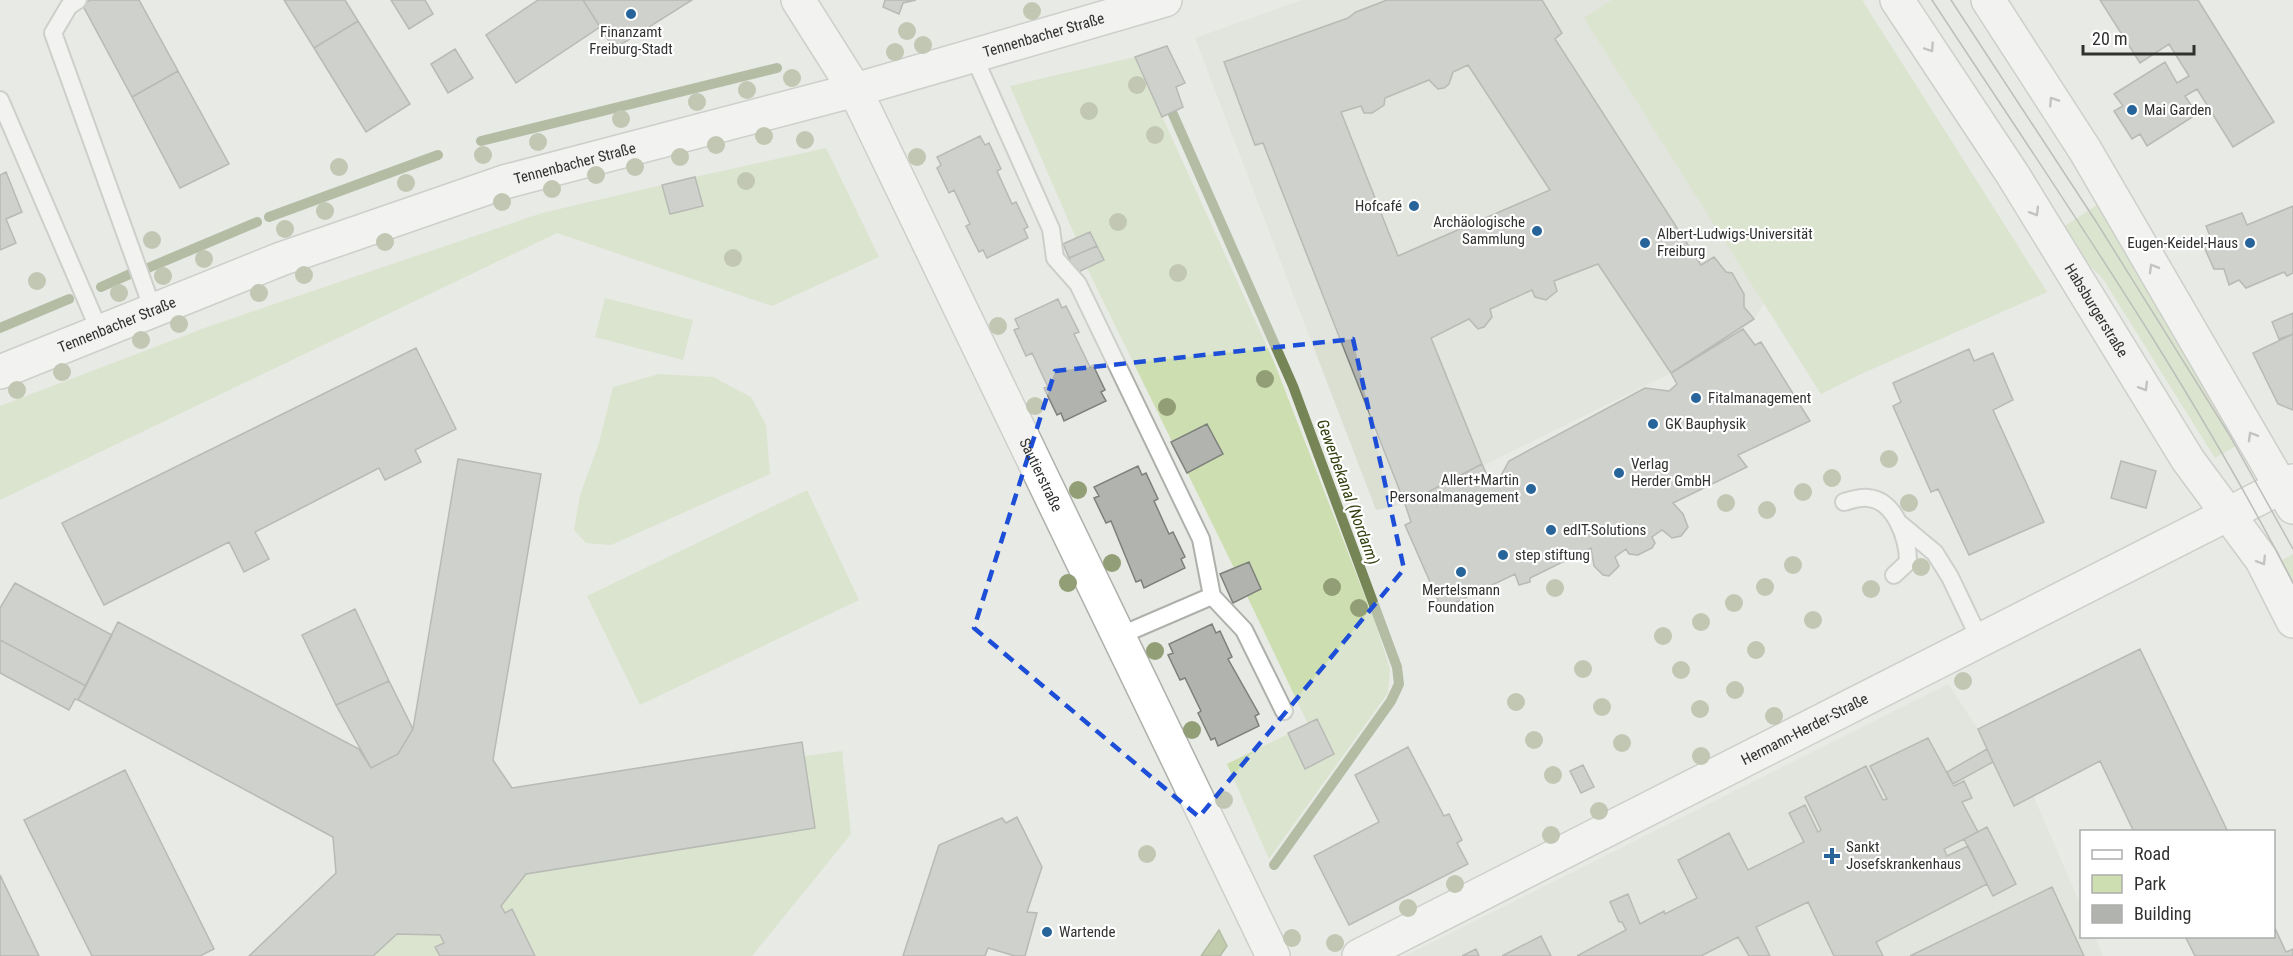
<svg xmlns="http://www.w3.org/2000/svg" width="2293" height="956" font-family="'Roboto Condensed',sans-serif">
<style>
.built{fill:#dadfd2}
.green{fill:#cddeb1}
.water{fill:#92a967;stroke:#758556;stroke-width:1.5}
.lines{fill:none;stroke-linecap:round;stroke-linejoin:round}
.stream{stroke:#758556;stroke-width:10}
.building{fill:#b1b3ae;stroke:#7e807b;stroke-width:1.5;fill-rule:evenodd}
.service-casing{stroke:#aeb0ab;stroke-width:20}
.minor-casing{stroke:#aeb0ab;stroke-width:36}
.primary-casing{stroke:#aeb0ab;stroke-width:36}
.service{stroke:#fff;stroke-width:16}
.minor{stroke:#fff;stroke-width:33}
.primary{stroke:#fff;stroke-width:33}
.tram{stroke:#898b87;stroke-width:1.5}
.tree{fill:#929e75}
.oneway{stroke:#989898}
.marked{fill:none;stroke:#1d4ed8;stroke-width:4.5;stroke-dasharray:12 8;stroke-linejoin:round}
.poi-dot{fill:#26649a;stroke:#fff;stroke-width:2}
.labels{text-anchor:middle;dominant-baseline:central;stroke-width:4.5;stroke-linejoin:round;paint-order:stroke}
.poi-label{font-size:15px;fill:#313230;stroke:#fff;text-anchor:start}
.street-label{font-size:15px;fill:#313230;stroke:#fff}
.water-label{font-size:16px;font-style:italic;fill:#303f0d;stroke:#fff}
</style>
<rect width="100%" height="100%" fill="#e8eae5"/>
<path class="built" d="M1302 0H1862L2047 292 1863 373 1821 394 1764 303 1754 319 1743 329 1671 373 1405 504 1376 510 1195 38Z
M1948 684 1978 729 2014 805 2033 795 2081 906 2082 936 2095 937 2103 956H1405Z"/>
<path class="green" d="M1612 0H1862L2047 292 1863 373 1821 394 1584 18Z
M1135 57 1274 362 1375 622 1390 669 1388 693 1269 859 1227 764 1308 724 1247 596 1261 589 1249 562 1234 568 1087 268 1103 260 1090 232 1076 238 1010 86Z
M826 148 879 257 772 306 557 233 0 500V406L210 326 542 213 662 185 670 214 702 206 695 177Z
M2103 201 2243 442 2215 458 2103 279 2057 231Z
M605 298 693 320 683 360 595 337Z
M659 374 713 377 751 397 766 425 770 474 611 545 586 543 574 530 580 495 599 443 613 387Z
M807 490 859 600 640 705 587 596Z
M2293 554V600L2275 564Z
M842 751 851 834 752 956H535L512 910 505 913 501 906 526 874 815 828 804 756Z
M397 934 440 935 444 943 436 947 440 956H373Z"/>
<path class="water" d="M1219 930 1227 946 1220 956H1201Z"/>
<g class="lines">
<path class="stream" d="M1172 112 1293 386 1397 667 1399 684 1391 701 1274 865
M481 141 777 68
M269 217 438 155
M148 268 257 222
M101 287 130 274
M0 328 69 299"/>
</g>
<path class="building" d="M91 0H139L178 71 132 97 82 4Z
M284 0H345L358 21 314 48Z
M391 0H425L433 14 409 29Z
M538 0H583L600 27 516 83 486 35Z
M583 0H692L614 49Z
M885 0H916L903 3 899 14 883 7Z
M1387 0H1542L1562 33 1555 39 1701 265 1714 257 1726 272 1732 273 1744 294V307L1754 319 1671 373 1598 264 1554 281 1557 291 1546 300 1535 297 1532 290 1490 309 1492 317 1484 327 1478 329 1469 319 1431 338 1482 464 1405 504 1263 143 1255 145 1224 62 1348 18 1356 12ZM1468 65 1550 190 1398 256 1341 112 1361 106 1364 113H1372L1384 105 1385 98 1429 80 1438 89 1444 88 1449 84 1453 72Z
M2100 0H2198L2274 122 2233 147 2197 89 2185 96 2197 114 2147 146 2140 134 2132 139 2114 111 2123 106 2114 94 2165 62 2177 83 2189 76 2169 44 2140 63Z
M358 21 410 104 366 132 314 48Z
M1167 46 1185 83 1176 87 1183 107 1162 117 1135 57Z
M455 49 473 78 448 93 431 64Z
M178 71 229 164 180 188 132 97Z
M980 136 985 145 989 143 1001 169 997 171 1012 204 1016 202 1028 227 1024 229 1028 238 987 258 983 250 979 252 966 226 970 224 954 190 949 193 937 168 941 165 937 157Z
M6 172 22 212 6 219 16 243 0 250V175Z
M695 177 703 206 670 214 662 185Z
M2293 206V273L2287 276 2284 272 2246 288 2239 280 2229 285 2224 269H2214L2204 247 2211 239 2206 226 2242 213 2247 225Z
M1090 232 1097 246 1069 258 1063 244Z
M1097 246 1104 260 1076 273 1069 258Z
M1058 299 1062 308 1066 306 1079 332 1074 334 1090 367 1093 365 1105 390 1101 392 1106 401 1064 421 1061 413 1057 415 1044 388 1048 387 1032 353 1026 356 1014 330 1019 328 1015 319Z
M2293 313V334L2279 339 2272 322Z
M1743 329 1755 345 1761 342 1810 421 1738 455 1747 467 1673 503 1683 514 1688 527 1681 536 1672 538 1662 530 1652 537 1655 543 1652 548 1638 555 1629 554 1626 549 1615 557 1619 566 1609 576 1603 575 1594 566 1591 548 1530 578V582L1519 585 1515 574 1452 604 1447 609 1441 611 1438 608 1436 605 1438 600 1405 525 1411 522 1405 504 1482 464 1490 482 1499 479 1509 461 1645 388 1669 391 1677 384 1671 373Z
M2293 334V410L2278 404 2253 353Z
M416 348 456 429 415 450 421 462 385 480 379 468 255 532 269 559 244 572 229 542 104 605 62 523Z
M1969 349 1974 361 1993 353 2013 400 1993 410 2044 522 1969 555 1938 489 1931 492 1893 406 1901 402 1893 383Z
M1207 424 1223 454 1187 473 1171 442Z
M458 459 541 474 493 760 512 788 802 742 815 828 526 874 501 906 505 913 512 909 535 956H440L435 947 444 943 440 935 397 934 373 956H249L336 873 333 837 78 700 118 622 359 749 371 768 398 754 413 729Z
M2121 461 2156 471 2146 508 2111 498Z
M1138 466 1142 475 1146 473 1158 499 1154 501 1169 534 1173 532 1185 557 1181 559 1185 568 1144 588 1141 580 1136 582 1111 521 1106 523 1094 498 1099 496 1094 487Z
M1249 562 1261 589 1233 603 1220 574Z
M15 583 112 635 86 686 0 640V608Z
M355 609 389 681 336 705 302 635Z
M1212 624 1216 633 1220 631 1232 657 1228 659 1259 714 1255 716 1259 726 1218 746 1215 738 1211 740 1198 713 1201 711 1185 678 1180 680 1168 655 1173 653 1169 644Z
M0 640 86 686 78 700 75 699 69 710 0 673Z
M2140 649 2228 832H2134L2100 761 2014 806 1993 762 1978 729Z
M389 681 413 729 398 754 371 768 336 705Z
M1317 719 1334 754 1305 769 1288 733Z
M1928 738 1954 786 1964 781 1972 798 1962 802 1978 832 1944 849 1947 856 1968 846 1987 884 1876 942 1883 956H1834L1808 902 1756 927 1770 956H1749L1738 937 1701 956H1577L1626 930 1622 922H1619L1610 902 1628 894 1640 924 1664 911 1665 914 1697 898 1678 860 1729 833 1748 870 1804 842 1789 813 1805 805 1818 832 1821 830 1805 797 1866 766 1883 800 1887 799 1870 766Z
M1408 747 1444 816 1449 814 1462 840 1457 843 1468 864 1349 925 1314 856 1379 822 1355 775Z
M1987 749 1993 762 1953 784 1947 772Z
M1583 765 1594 787 1581 793 1570 771Z
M125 770 214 949 200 956H92L24 820Z
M1017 817 1042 867 1027 912 1037 913 1025 956H1015L988 948 985 956H903L939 845 1002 818 1006 823Z
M1987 827 2016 884 1993 896 1964 839Z
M0 875 39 956H0Z
M2052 887 2084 956H1910Z
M2274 926 2286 952 2293 949V956H2195L2185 936H2274Z
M1541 936 1551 956H1502Z
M1476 949 1479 956H1462Z"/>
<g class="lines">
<defs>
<path id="service" d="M78 0 69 6 53 33 153 310
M974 57 1051 229 1055 258 1078 284 1201 539 1212 596 1244 630 1284 711
M0 100 100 332
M1844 502C1851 500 1860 497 1868 498 1895 500 1908 539 1908 562L1894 575
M1899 523 1935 553 1950 577 1981 642
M1119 636 1212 596"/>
<g id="minor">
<path id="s1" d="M798 0 855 90 1273 956"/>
<path id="s2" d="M0 372 281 259 504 182 855 90 1165 0"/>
<path id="s3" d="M1359 956 2293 481"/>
</g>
<g id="primary">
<path id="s4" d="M1897 0 2013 175 2188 460 2262 560 2293 621"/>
<path d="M1988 0 2085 150 2293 507"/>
</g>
</defs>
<use href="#service" class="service-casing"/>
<use href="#minor" class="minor-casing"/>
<use href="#primary" class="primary-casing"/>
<use href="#service" class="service"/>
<use href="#minor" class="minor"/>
<use href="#primary" class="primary"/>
<path class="tram" d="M1932 0C2057 191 2189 380 2293 583
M1951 0 2097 223 2230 436 2293 549"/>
</g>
<g class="tree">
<circle cx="1032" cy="11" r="9"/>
<circle cx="907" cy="31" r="9"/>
<circle cx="923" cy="45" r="9"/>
<circle cx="895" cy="52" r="9"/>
<circle cx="792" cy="78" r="9"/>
<circle cx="1137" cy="85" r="9"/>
<circle cx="747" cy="90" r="9"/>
<circle cx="697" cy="102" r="9"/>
<circle cx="1089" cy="111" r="9"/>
<circle cx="621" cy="119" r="9"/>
<circle cx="1155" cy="135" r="9"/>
<circle cx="764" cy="136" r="9"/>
<circle cx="805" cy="140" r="9"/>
<circle cx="538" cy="142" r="9"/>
<circle cx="716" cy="145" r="9"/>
<circle cx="483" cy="155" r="9"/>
<circle cx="680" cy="157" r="9"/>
<circle cx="917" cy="157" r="9"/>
<circle cx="339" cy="167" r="9"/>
<circle cx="635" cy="167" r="9"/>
<circle cx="596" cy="175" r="9"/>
<circle cx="746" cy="181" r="9"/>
<circle cx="406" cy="183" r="9"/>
<circle cx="552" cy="189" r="9"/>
<circle cx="502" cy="202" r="9"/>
<circle cx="325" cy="211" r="9"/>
<circle cx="1118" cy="222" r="9"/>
<circle cx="285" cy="229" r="9"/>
<circle cx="152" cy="240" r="9"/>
<circle cx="385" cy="242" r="9"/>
<circle cx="733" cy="258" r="9"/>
<circle cx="204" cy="259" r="9"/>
<circle cx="1178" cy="273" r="9"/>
<circle cx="304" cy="275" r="9"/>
<circle cx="163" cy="276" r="9"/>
<circle cx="37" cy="281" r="9"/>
<circle cx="119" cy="293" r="9"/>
<circle cx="259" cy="293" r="9"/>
<circle cx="179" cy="324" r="9"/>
<circle cx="998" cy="326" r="9"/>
<circle cx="141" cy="340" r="9"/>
<circle cx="62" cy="372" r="9"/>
<circle cx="1265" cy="379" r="9"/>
<circle cx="17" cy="390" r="9"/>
<circle cx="1035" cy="406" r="9"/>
<circle cx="1167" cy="407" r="9"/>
<circle cx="1889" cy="459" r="9"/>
<circle cx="1832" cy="478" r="9"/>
<circle cx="1078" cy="490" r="9"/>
<circle cx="1803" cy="492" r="9"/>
<circle cx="1726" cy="503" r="9"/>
<circle cx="1909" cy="503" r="9"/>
<circle cx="1767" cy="510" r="9"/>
<circle cx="1112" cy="563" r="9"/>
<circle cx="1793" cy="565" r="9"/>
<circle cx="1921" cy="567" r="9"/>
<circle cx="1068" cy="583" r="9"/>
<circle cx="1332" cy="587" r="9"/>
<circle cx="1765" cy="587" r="9"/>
<circle cx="1555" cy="588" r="9"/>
<circle cx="1871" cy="589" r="9"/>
<circle cx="1734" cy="603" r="9"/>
<circle cx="1359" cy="608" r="9"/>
<circle cx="1813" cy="620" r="9"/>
<circle cx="1701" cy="622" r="9"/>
<circle cx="1663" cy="636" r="9"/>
<circle cx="1756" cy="650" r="9"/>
<circle cx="1155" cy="651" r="9"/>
<circle cx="1583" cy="669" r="9"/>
<circle cx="1681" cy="670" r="9"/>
<circle cx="1963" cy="681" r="9"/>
<circle cx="1735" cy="690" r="9"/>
<circle cx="1516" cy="702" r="9"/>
<circle cx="1602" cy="707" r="9"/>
<circle cx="1700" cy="709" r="9"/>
<circle cx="1774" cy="716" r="9"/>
<circle cx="1192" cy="730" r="9"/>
<circle cx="1534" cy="740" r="9"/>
<circle cx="1622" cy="743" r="9"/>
<circle cx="1701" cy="756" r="9"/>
<circle cx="1553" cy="775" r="9"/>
<circle cx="1224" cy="800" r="9"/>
<circle cx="1599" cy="811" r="9"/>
<circle cx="1551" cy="835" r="9"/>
<circle cx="1147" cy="854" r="9"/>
<circle cx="1455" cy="884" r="9"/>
<circle cx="1408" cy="908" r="9"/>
<circle cx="1292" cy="938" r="9"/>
<circle cx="1335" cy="943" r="9"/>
</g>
<defs><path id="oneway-chevron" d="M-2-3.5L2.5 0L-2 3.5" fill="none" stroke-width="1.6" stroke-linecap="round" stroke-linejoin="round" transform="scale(1.5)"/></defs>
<g class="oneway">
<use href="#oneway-chevron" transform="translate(1930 48) rotate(56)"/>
<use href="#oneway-chevron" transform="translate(2053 101) rotate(-123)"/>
<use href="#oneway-chevron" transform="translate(2035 212) rotate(59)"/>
<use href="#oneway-chevron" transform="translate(2153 268) rotate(-120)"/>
<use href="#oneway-chevron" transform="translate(2144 387) rotate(59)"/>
<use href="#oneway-chevron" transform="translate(2252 436) rotate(-120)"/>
<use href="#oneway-chevron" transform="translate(2262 561) rotate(58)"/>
</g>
<path d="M0 0H2293V956H0ZM1353 339 1404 569 1199 817 974 628 1055 371Z" fill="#e8eae5" fill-opacity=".55" fill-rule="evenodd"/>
<path class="marked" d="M1353 339 1404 569 1199 817 974 628 1055 371Z"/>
<g class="poi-dot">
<circle cx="631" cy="14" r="6"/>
<circle cx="2132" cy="110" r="6"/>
<circle cx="1414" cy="206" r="6"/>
<circle cx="1537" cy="231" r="6"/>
<circle cx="1645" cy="243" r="6"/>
<circle cx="2250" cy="243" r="6"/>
<circle cx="1696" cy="398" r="6"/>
<circle cx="1653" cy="424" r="6"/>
<circle cx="1619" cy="473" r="6"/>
<circle cx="1531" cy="489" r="6"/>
<circle cx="1551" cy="530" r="6"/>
<circle cx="1503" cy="555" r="6"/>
<circle cx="1461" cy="572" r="6"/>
<path d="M1829 847h6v6h6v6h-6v6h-6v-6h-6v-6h6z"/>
<circle cx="1047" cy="932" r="6"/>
</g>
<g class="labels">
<g class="poi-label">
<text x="631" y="32" text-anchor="middle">Finanzamt<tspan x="631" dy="17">Freiburg-Stadt</tspan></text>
<text x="2144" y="110">Mai Garden</text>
<text x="1402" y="206" text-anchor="end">Hofcafé</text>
<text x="1525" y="222" text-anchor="end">Archäologische<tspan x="1525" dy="17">Sammlung</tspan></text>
<text x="1657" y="234">Albert-Ludwigs-Universität<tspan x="1657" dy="17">Freiburg</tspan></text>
<text x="2238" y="243" text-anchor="end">Eugen-Keidel-Haus</text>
<text x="1708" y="398">Fitalmanagement</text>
<text x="1665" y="424">GK Bauphysik</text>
<text x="1631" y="464">Verlag<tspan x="1631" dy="17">Herder GmbH</tspan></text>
<text x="1519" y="480" text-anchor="end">Allert+Martin<tspan x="1519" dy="17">Personalmanagement</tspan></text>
<text x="1563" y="530">edIT-Solutions</text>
<text x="1515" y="555">step stiftung</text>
<text x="1461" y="590" text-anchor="middle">Mertelsmann<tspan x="1461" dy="17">Foundation</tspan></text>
<text x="1846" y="847">Sankt<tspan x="1846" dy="17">Josefskrankenhaus</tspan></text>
<text x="1059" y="932">Wartende</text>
</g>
<g class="street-label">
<text stroke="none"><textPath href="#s2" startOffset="1098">Tennenbacher Straße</textPath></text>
<text stroke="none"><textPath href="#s2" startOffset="612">Tennenbacher Straße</textPath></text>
<text stroke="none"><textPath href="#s4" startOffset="369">Habsburgerstraße</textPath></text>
<text stroke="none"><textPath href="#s2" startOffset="126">Tennenbacher Straße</textPath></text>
<text stroke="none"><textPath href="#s1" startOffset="534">Sautierstraße</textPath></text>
<text stroke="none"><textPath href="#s3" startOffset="500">Hermann-Herder-Straße</textPath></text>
</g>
<g class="water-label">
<text transform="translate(1348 492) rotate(70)">Gewerbekanal (Nordarm)</text>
</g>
</g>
<rect x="2080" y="830" width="195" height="108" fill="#ffffff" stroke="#adadac" stroke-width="1.5"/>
<rect x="2092" y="850" width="30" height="9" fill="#ffffff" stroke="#adadac" stroke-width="1.5"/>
<text x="2134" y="860" font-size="18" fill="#313230">Road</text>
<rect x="2092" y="875" width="30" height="18" fill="#cddeb1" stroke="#adadac" stroke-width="1.5"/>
<text x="2134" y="890" font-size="18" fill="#313230">Park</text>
<rect x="2092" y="905" width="30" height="18" fill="#b1b3ae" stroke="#adadac" stroke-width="1.5"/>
<text x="2134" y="920" font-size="18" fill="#313230">Building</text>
<path d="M2083 45v9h111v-9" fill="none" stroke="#313230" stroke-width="3"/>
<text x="2092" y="45" font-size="18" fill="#313230" stroke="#ffffff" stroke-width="4.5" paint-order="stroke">20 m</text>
</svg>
